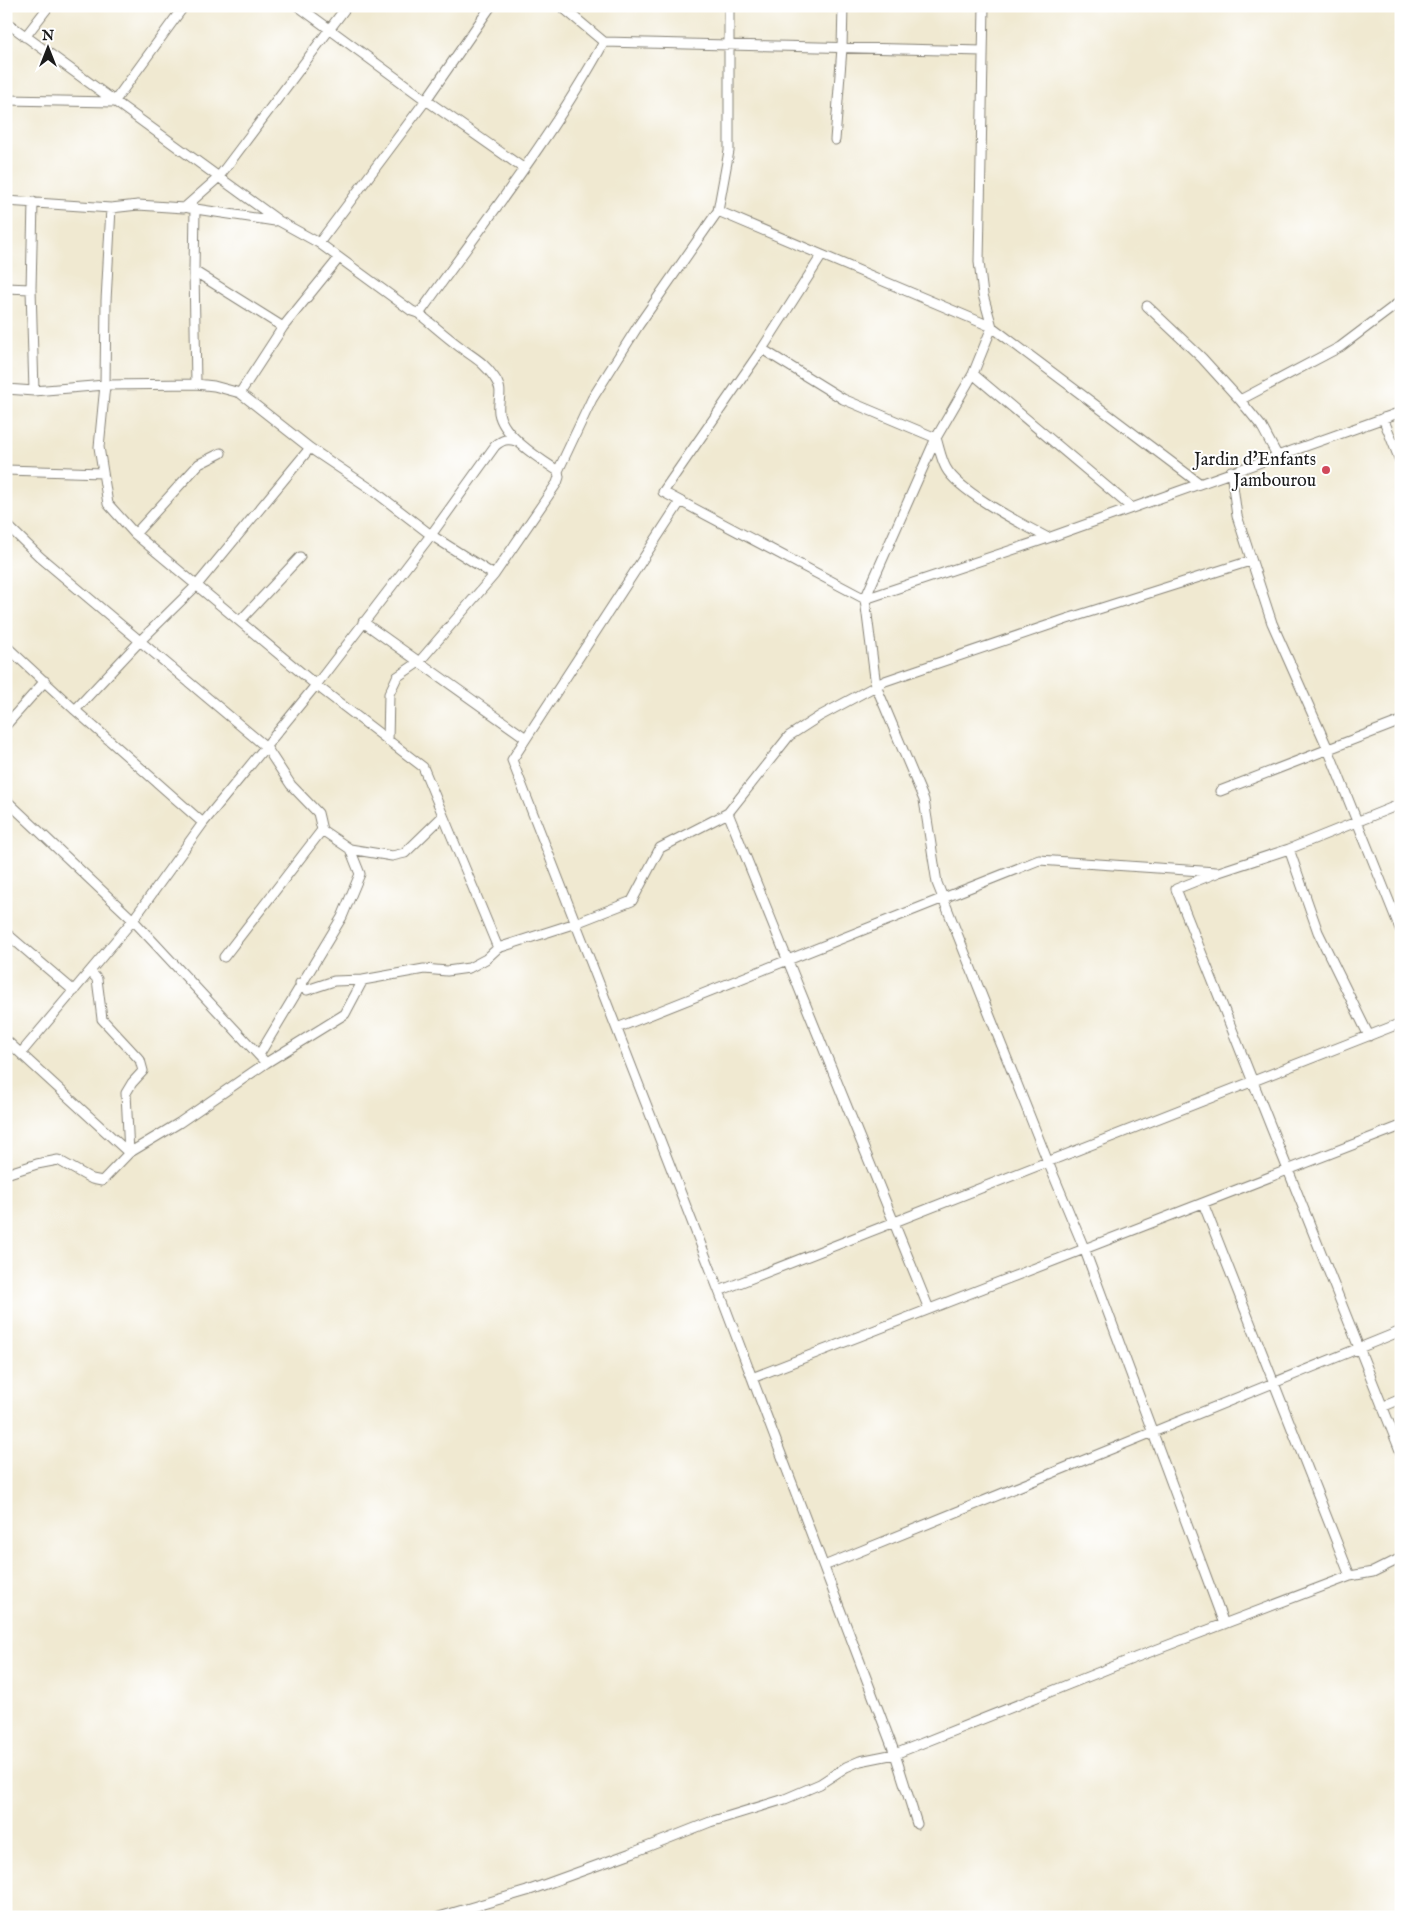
<svg xmlns="http://www.w3.org/2000/svg" width="1407" height="1923" font-family="'IM FELL English',serif">
<style>
.lines{fill:none;stroke-linecap:round;stroke-linejoin:round}
.street-casing{stroke:#868276;stroke-width:11}
.street{stroke:#fff;stroke-width:9}
.poi-dot{fill:#d1495b;stroke:#fff;stroke-width:2}
.labels{text-anchor:middle;dominant-baseline:central;stroke-width:4;stroke-linejoin:round;paint-order:stroke}
.poi-label{font-size:18px;fill:#1c1c1c;stroke:#fff;text-anchor:end}
</style>
<rect width="100%" height="100%" fill="#fff"/>
<filter id="ink" filterUnits="userSpaceOnUse"><feTurbulence type="fractalNoise" baseFrequency=".02" numOctaves="2"/><feDisplacementMap in="SourceGraphic" scale="10" xChannelSelector="R" yChannelSelector="G"/><feConvolveMatrix kernelMatrix="1 2 1 2 8 2 1 2 1" color-interpolation-filters="sRGB"/></filter>
<filter id="wash" filterUnits="userSpaceOnUse"><feTurbulence type="fractalNoise" baseFrequency=".0096" numOctaves="4" result="noise"/><feDisplacementMap in="SourceGraphic" scale="20" xChannelSelector="R" yChannelSelector="G"/><feGaussianBlur stdDeviation="1.12" result="paint"/><feColorMatrix in="noise" values="0 0 0 0 0 0 0 0 0 0 0 0 0 0 0 0 0 1.4 0 .05"/><feComposite in="paint" operator="in"/></filter>
<g filter="url(#wash)">
<rect width="100%" height="100%" fill="#f0e9d1"/>
</g>
<g filter="url(#ink)">
<g class="lines">
<defs>
<path id="street" d="M298 6 426 100 523 168
M6 22 279 221 319 243 412 311 418 313C432 324 445 336 460 347 474 358 483 361 494 377 505 392 497 398 499 413 503 436 540 459 558 471L559 477 557 483 494 575 419 662 397 677 389 694 388 741
M25 37 49 6
M604 42 983 51
M6 100 114 102 184 6
M835 140 842 48 843 6
M6 201 111 208 138 205 184 208 218 178 347 6
M33 202 31 289 34 391
M111 208 106 301 105 385 99 447 108 504 135 534 316 685 423 767 498 948
M189 208 275 221
M195 208 194 271 196 384
M718 211 992 327 1199 483
M319 243 426 100 491 6
M822 255 762 349 663 492 865 599 936 438 973 374 992 327 983 295 979 262 984 6
M194 271 283 327
M6 288 31 289
M1147 306 1202 358 1240 400 1262 427 1277 455
M418 313 422 310C484 223 552 137 604 42L561 6
M762 349 843 399 936 438C939 447 941 459 946 468 959 492 1022 524 1048 538
M973 374 1132 508
M6 389 34 391 105 385 196 384 214 386 240 393 310 448 374 491 431 535 494 575
M240 393 283 327 339 258
M1240 400 1340 347 1401 301
M1383 418 1401 463
M6 470 103 473
M558 471 592 399 638 326 718 211 729 151V6
M1231 471 1237 516 1272 623 1328 749 1401 931
M680 502 512 760 719 1291 895 1754 917 1824
M6 524 40 557 266 747 291 785 318 813 322 830 350 849 392 856 405 853 442 817
M135 534 199 464 221 453
M240 621 300 557
M363 622 526 738
M6 646 75 710 203 823
M75 710 141 640 197 585 310 448
M6 725 45 681
M1220 791 1401 721
M6 800 133 920 266 1063
M1401 804 1289 849 1219 872 1176 889 1401 1453
M1289 849 1318 932 1369 1036
M6 933 74 991
M224 957 322 830
M90 971 97 979 102 1019 140 1060 143 1071 132 1083 126 1093 129 1153
M300 983 302 988 307 990 334 981 363 980
M617 1028 1039 860 1216 872
M6 1040 129 1153
M21 1053 133 920 203 823 316 685 431 535 495 446C502 440 507 438 516 441
M259 1055 342 917 360 874 350 849
M6 1174 37 1164 58 1160 92 1179 102 1181 129 1153 179 1123 266 1063 345 1014 363 980 424 969 447 971 469 968 486 959 498 948 576 923 632 901 660 848 728 813
M1203 1203 1350 1576
M719 1291 1401 1023
M929 1309 728 813 789 736 820 716 885 681 1067 619 1250 561
M752 1378 1401 1126
M1382 1407 1401 1399
M824 1566 1401 1331
M1224 1624 1084 1248 1048 1162 937 883 924 800 876 686 865 599 1048 538 1401 412
M439 1917 527 1891 634 1852 710 1822 785 1799 820 1784 846 1767 860 1761 895 1754 1137 1657 1350 1576 1373 1572 1401 1558"/>
</defs>
<use href="#street" class="street-casing"/>
<use href="#street" class="street"/>
</g>
</g>
<circle class="poi-dot" cx="1326" cy="470" r="5"/>
<g class="labels">
<g class="poi-label">
<text x="1316" y="460">Jardin d'Enfants<tspan x="1316" dy="21">Jambourou</tspan></text>
</g>
</g>
<rect width="1407" height="1923" fill="none" stroke="#fff" stroke-width="25"/>
<g transform="translate(48 48)" stroke="#ffffff" stroke-width="4" paint-order="stroke">
<path d="M0-4L9 19L0 12L-9 19Z" fill="#1c1c1c"/>
<text y="-8" font-size="14" font-weight="bold" text-anchor="middle" fill="#1c1c1c">N</text>
</g>
</svg>
